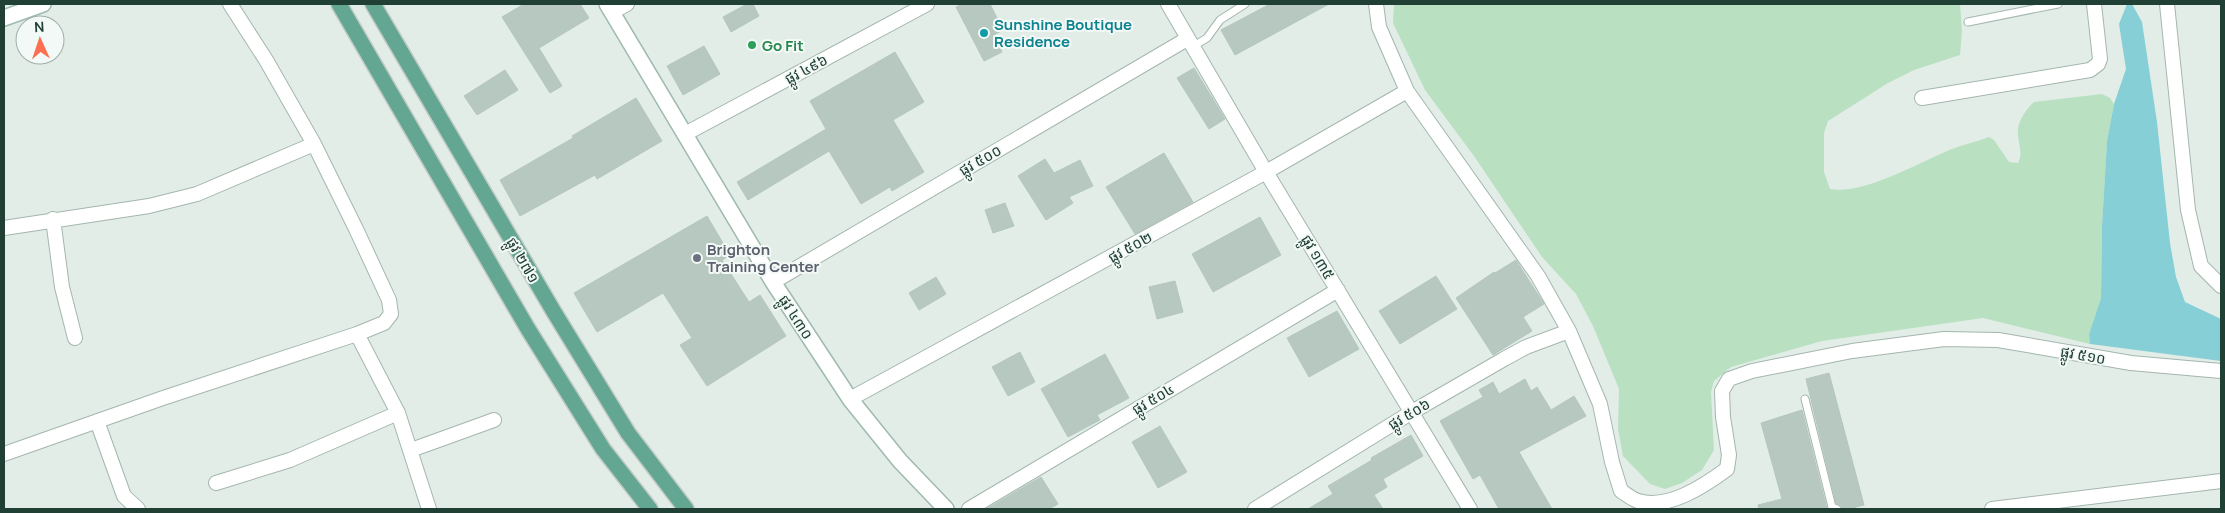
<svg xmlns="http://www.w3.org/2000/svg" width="2225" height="513" font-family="Manrope,'Noto Sans Khmer',sans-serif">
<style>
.green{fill:#b9e0c1}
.water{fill:#86cfd6}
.building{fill:#b7c8c0;stroke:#b4c7be}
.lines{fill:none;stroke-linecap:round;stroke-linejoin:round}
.lane-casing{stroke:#a4b6ae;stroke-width:9}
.street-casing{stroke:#a4b6ae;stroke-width:16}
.secondary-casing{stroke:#9fbaaf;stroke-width:18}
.primary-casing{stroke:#c1cac6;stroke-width:18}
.lane{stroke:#fff;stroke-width:7}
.street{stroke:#fff;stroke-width:14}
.secondary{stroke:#fff;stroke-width:15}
.primary{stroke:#63a691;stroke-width:15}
.culture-dot{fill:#0f9aa8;stroke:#f3f9f6;stroke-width:2}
.leisure-dot{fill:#2e9e5b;stroke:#f3f9f6;stroke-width:2}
.worship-dot{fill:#6b7280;stroke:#f3f9f6;stroke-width:2}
.labels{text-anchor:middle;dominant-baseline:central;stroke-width:4;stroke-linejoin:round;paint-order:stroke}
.culture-label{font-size:15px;font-weight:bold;fill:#0d838f;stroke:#f3f9f6;text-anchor:start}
.leisure-label{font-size:15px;font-weight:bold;fill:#27864d;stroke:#f3f9f6;text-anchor:start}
.street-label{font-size:15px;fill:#204035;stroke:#f3f9f6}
.worship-label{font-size:15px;font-weight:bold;fill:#5b616d;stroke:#f3f9f6;text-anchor:start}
</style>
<rect width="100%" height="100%" fill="#e2ede7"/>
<path class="green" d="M1394 4H1960L1962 31 1960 55 1914 70 1888 83 1828 121 1824 133V172L1830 189C1865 195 1919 162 1952 149 1964 144 1977 142 1989 137L1994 140 2009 162 2018 163C2024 152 2017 142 2018 130 2018 121 2027 108 2034 102L2102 94 2110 98 2114 104 2107 141 2102 226 2101 298 2089 334 2090 344 1983 318 1822 341 1731 367 1714 381 1711 392 1714 450 1702 470 1682 483 1665 489 1650 484 1623 456 1618 429 1619 389 1593 326 1576 294 1542 257 1474 156 1425 90 1393 23Z"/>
<path class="water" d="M2127 4H2132L2142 22 2157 122 2170 243 2176 277 2185 302 2221 319V361L2090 344 2089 334 2101 298 2102 226 2107 141 2114 104 2126 69 2119 24Z"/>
<path class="building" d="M524 4H580L589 18 539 48 562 86 550 93 502 17Z
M747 4H753L759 16 731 32 723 17Z
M963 4H990L1003 30 994 35 1002 52 984 61 956 7Z
M1270 4H1329L1235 55 1221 30Z
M704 46 720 74 683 95 667 66Z
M895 52 924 102 893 120 924 172 892 191 890 187 861 204 829 151 748 200 737 182 826 129 810 101Z
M1194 68 1225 119 1209 129 1177 78Z
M505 70 518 90 477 115 464 96Z
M636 98 662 141 597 179 595 175 520 216 500 180 573 138 572 136Z
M1164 153 1193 202 1135 234 1106 187Z
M1045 159 1054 173 1080 160 1093 186 1069 197 1073 203 1046 220 1018 176Z
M1005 203 1014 226 993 233 985 210Z
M707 216 730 255 722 260 749 302 760 295 786 336 707 386 680 345 692 338 663 293 597 332 574 293Z
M1260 217 1281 255 1213 292 1192 254Z
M1516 260 1544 304 1523 317 1532 331 1493 355 1456 298 1494 272 1495 273Z
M1436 276 1457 309 1400 344 1379 311Z
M936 277 946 294 919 310 909 293Z
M1175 281 1183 312 1157 319 1149 287Z
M1337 311 1359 349 1309 377 1287 338Z
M1020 352 1035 382 1008 396 992 367Z
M1105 354 1129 398 1097 415 1100 420 1068 437 1041 389Z
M1829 373 1864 505 1848 509H1842L1841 505 1836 503 1806 379Z
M1525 379 1531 391 1537 387 1551 410 1574 396 1586 416 1519 452 1552 509H1499L1480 475 1473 479 1440 421 1483 397 1479 390 1493 382 1499 394Z
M1802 410 1827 509H1759L1758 505 1782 499 1761 423Z
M1160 426 1187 472 1158 488 1132 442Z
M1411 435 1423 456 1383 479 1387 487 1374 495 1383 509H1308L1333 494 1328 486 1372 460 1371 458Z
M1041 477 1058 504 1049 509H986Z"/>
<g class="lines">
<defs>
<path id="lane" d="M1968 22 2058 4
M1192 47 1207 38 1220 20 1245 4
M1805 399 1832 507 1837 509"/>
<path id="street" d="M1168 4 1266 172 1470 509
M1376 4 1379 27 1407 91 1538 276 1569 331 1600 404 1612 462 1621 491C1626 494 1632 499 1638 501 1668 510 1704 486 1727 469L1729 455 1723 417 1722 391 1729 379 1752 371 1852 351 1944 339 1998 340 2131 363 2221 371
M2167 4 2188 210 2201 266 2221 286
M612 12 627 4
M1922 98 2090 70 2098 64 2100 59 2094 4
M685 134 927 4
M53 219 62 287 75 338
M4 228 149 206 197 194 314 144
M773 282 1187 39
M357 334 398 413 429 509
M850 399 1266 172 1407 91
M97 421 124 496 138 509
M411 450 494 420
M4 454 163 398 357 334 384 323 391 314 389 300 356 229 314 144 266 60 230 4
M216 483 290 460 398 413
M969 509 1338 290
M1255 509 1412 412 1504 359 1526 347 1569 331
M1992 509 2221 481"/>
<path id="secondary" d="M607 4 773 282 850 399 900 461 946 509
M4 18 43 4"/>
<path id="primary" d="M339 4 528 329 603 449 650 509
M373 4 554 312 628 433 686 509"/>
</defs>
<use href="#lane" class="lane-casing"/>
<use href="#street" class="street-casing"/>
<use href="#secondary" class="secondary-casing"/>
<use href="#primary" class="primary-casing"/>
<use href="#lane" class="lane"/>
<use href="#street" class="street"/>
<use href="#secondary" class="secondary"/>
<use href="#primary" class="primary"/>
</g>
<circle class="culture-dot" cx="984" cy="33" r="5"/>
<circle class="leisure-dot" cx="752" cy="45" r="5"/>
<circle class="worship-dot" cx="697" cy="258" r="5"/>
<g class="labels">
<g class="culture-label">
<text x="994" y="24">Sunshine Boutique<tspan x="994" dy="17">Residence</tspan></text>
</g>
<g class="leisure-label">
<text x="762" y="45">Go Fit</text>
</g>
<g class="street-label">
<text transform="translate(806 69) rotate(-28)">ផ្លូវ ៤៩៦</text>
<text transform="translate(980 160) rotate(-30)">ផ្លូវ ៥០០</text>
<text transform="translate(1130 247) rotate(-29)">ផ្លូវ ៥០២</text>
<text transform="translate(1318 257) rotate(59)">ផ្លូវ ១៣៥</text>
<text transform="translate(523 260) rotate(60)">ផ្លូវ ២៧១</text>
<text transform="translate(796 317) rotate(57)">ផ្លូវ ៤៣០</text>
<text transform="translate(2083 355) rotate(10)">ផ្លូវ ៥១០</text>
<text transform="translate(1153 399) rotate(-31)">ផ្លូវ ៥០៤</text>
<text transform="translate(1409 414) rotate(-31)">ផ្លូវ ៥០៦</text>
</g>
<g class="worship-label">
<text x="707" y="249">Brighton<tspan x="707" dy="17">Training Center</tspan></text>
</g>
</g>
<rect width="2225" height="513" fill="none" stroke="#204035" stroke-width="10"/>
<g transform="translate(40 40) rotate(357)"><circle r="24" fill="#f3f9f6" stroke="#9fafa9"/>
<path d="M0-4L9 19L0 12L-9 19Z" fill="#fc7051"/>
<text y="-8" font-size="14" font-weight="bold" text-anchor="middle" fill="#204035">N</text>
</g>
</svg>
